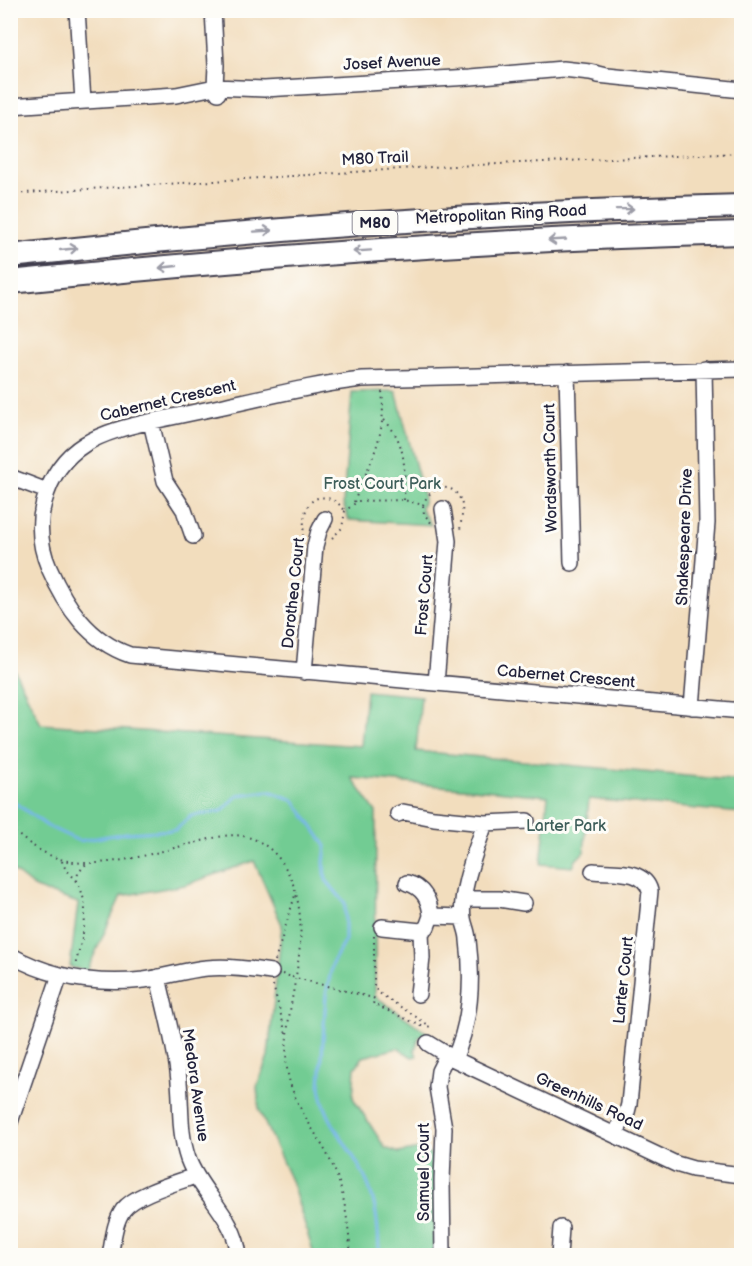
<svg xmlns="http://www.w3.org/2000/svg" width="752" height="1266" font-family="'Balsamiq Sans',sans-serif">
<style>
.green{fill:#72cc93;stroke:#4a7767;stroke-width:1.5}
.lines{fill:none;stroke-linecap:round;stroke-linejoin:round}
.stream{stroke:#77b6eb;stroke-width:3}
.minor-casing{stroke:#413e4e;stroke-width:18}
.highway-casing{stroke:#413e4e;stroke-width:26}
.path{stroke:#413e4e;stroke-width:2;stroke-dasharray:1.5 4.5;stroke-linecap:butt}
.minor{stroke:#fff;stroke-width:15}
.highway{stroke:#fff;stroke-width:22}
.path-bridge{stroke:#413e4e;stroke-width:2;stroke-dasharray:1.5 4.5;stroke-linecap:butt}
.oneway{stroke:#9c9ca7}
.labels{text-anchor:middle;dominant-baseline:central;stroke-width:6;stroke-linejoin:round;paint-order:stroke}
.shield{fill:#fdfcf7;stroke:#646373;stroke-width:1.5}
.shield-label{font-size:15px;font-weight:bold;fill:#22223b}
.street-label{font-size:16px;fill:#22223b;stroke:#fdfcf7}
.park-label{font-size:16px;fill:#3e5e5a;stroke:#fdfcf7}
</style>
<rect width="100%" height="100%" fill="#fdfcf7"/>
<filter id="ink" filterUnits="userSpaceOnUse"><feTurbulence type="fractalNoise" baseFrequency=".0167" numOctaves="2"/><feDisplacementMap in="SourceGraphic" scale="12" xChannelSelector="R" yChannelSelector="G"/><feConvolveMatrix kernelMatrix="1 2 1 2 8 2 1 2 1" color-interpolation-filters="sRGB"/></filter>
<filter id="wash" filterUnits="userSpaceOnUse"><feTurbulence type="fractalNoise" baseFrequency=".008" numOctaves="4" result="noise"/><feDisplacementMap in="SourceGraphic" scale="24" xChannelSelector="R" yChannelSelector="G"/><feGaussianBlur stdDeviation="1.35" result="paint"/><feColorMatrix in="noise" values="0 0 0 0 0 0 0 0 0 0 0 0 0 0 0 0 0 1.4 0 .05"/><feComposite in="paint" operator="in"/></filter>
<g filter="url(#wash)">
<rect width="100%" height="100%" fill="#f2ddbd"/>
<path class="green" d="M396 391 424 498 421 509 431 525 349 520 343 504 352 392Z
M10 661 41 724 361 746 366 691 421 696 416 751 741 781V813L589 799 584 852 576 860 573 867 541 864 548 796 352 778 376 812 375 996 429 1034 419 1037 415 1051 417 1056 412 1057 398 1048 363 1057 355 1068 353 1098 385 1148 399 1153 419 1149 438 1157V1255H314L292 1183 259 1110 257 1087 268 1056 282 925 254 861 185 885 121 896 87 971 70 967 78 903 35 888 11 869Z"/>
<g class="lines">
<path class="stream" d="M10 799 47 826 79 841 126 833 175 830 191 816 222 811 238 795 269 791 294 800 326 846 324 862 326 880 345 903V940L333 962 326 994 320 1087C325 1126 356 1151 369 1187 377 1208 379 1233 379 1256"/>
</g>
</g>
<g filter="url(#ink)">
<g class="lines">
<defs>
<path id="minor" d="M77 10 83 101
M213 10 216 65 215 87 218 93
M598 75 742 90
M10 106 176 95 215 87 264 89 471 77 563 69 590 72 607 76
M742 369 362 379C316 384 270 396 224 406 200 411 177 416 153 421 101 432 59 445 44 502 38 524 40 547 49 568 66 607 89 641 130 655L742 711
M567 373 572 563
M151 422 165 481 184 510 193 536
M10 477 47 491
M304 672 315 546 319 531 325 519
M436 683 448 541 443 509
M692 707 707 523 704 369
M398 814 403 812 434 818 485 823 527 821
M593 871C612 873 644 868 650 891L629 1104 627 1112 615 1134
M407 883C423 887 430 901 431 916
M464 899H499L524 903
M382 927 421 931 427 927 431 916 463 917
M10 955C51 978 97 985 144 980 165 977 185 970 207 968 228 966 250 969 271 972
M158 977C165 1009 174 1040 178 1072 182 1102 178 1130 188 1159 201 1194 235 1216 239 1256
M418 994 422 958 421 931
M428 1043 454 1059 676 1164 693 1169 742 1175
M454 1059C471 1022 473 980 468 940 468 932 464 925 463 918 459 892 477 848 485 823
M10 1122 60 975
M110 1256C113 1241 114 1223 123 1210 135 1194 176 1183 195 1176
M443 1256 442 1181 444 1128 437 1087 439 1071 447 1055
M559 1256 561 1228"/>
<path id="highway" d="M10 256C253 229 497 212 742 206
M10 282C254 257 497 239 742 233"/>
</defs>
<use href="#minor" class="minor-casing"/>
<use href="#highway" class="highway-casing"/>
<path class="path" d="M10 194 432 167 742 153
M384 420C407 442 405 470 404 500
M354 502C370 461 387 437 382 391
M423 505C429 486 453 480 461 501 464 509 461 521 460 530
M303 536C304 527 303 514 308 506 318 490 337 499 345 511
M332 538 342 528 345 511 358 501 404 500 423 505 424 514 433 525
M10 828C33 848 55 863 87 863 122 864 160 851 194 843 210 839 227 833 243 836 267 840 285 861 293 884 315 947 281 1005 287 1068 291 1103 317 1132 331 1162 345 1191 348 1224 351 1256
M62 861C64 870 73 875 78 883 92 911 82 938 75 966
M77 881 78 873 87 863
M374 936V987L379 993 430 1026 426 1028
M275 961 296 892
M282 974 292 977
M273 985 286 1034
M373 998 375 999 373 1004 426 1028"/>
<use href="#minor" class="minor"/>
<use href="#highway" class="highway"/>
<path class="path-bridge" d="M292 977 373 998"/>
</g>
<defs><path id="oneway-shaft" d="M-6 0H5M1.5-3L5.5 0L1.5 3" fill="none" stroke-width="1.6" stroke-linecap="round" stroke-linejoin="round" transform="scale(1.5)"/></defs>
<g class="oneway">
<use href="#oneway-shaft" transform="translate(625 209) rotate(-1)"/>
<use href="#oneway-shaft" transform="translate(263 231) rotate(-4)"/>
<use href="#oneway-shaft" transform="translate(557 240) rotate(177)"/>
<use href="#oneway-shaft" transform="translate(69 249) rotate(-6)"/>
<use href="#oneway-shaft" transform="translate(362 251) rotate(176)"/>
<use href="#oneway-shaft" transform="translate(168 267) rotate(174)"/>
</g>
</g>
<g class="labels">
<rect class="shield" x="352.5" y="211" width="45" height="24" rx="4.5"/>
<g class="shield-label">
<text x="375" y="223">M80</text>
</g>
<g class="street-label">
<text transform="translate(392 63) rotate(-3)">Josef Avenue</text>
<text transform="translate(375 159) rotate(-3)">M80 Trail</text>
<text transform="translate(501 215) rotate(-3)">Metropolitan Ring Road</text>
<text transform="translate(168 401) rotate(-13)">Cabernet Crescent</text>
<text transform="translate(551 468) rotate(-91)">Wordsworth Court</text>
<text transform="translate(685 537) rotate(-88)">Shakespeare Drive</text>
<text transform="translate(294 593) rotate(-84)">Dorothea Court</text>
<text transform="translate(425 595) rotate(-85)">Frost Court</text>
<text transform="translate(566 677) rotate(5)">Cabernet Crescent</text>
<text transform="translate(624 980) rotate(-84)">Larter Court</text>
<text transform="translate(195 1085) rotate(82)">Medora Avenue</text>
<text transform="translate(589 1102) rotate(25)">Greenhills Road</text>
<text transform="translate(424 1172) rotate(-90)">Samuel Court</text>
</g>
<g class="park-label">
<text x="382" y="484">Frost Court Park</text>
<text x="566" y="826">Larter Park</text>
</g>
</g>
<rect width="752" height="1266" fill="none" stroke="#fdfcf7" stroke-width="36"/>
</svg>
